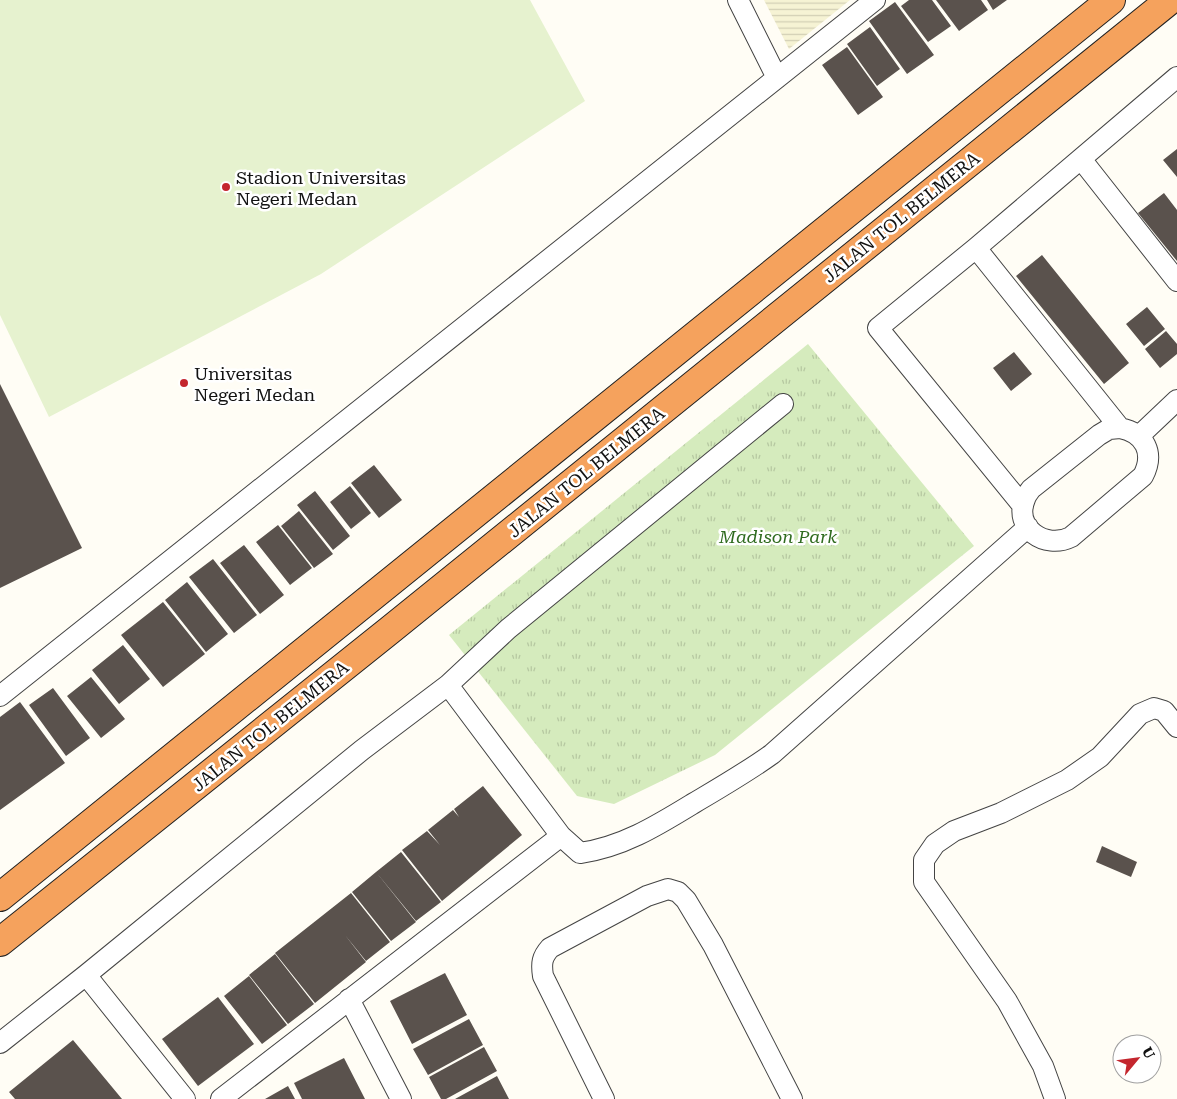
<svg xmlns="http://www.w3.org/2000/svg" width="1177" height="1099" font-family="'Roboto Serif',serif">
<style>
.farmland{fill:url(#farmland-rules)}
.park{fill:url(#park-tufts)}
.pitch{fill:#e6f2cf}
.building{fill:#5a524d}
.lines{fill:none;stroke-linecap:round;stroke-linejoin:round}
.street-casing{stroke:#444;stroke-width:22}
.highway-casing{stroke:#222;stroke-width:30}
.street{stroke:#fff;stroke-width:20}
.highway{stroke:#f5a25d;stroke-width:28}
.poi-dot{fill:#c4262e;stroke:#fff;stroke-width:2}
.labels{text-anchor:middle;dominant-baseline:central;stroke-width:5;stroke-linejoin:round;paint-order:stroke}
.poi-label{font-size:18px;fill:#111;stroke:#fff;text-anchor:start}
.street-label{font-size:18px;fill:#111;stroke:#fff}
.park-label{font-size:18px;font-style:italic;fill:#2f6b1f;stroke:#fff}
</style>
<defs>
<pattern id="farmland-rules" width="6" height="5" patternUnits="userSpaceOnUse" patternTransform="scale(1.25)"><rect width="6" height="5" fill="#f6f3d4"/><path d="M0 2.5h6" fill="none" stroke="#d2cfb5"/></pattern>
<pattern id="park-tufts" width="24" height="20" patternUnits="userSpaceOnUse" patternTransform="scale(1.25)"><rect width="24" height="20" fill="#d5ebbd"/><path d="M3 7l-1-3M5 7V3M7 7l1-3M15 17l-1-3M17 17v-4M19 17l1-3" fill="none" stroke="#b6c8a1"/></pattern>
</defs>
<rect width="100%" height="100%" fill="#fffdf5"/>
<path class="farmland" d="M764 0H850L789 49Z"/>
<path class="park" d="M808 344 974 546 715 755 614 804 577 796 449 635Z"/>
<path class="pitch" d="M0 0H530L585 101 321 274 49 417 0 315Z"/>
<path class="building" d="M909 0H932L951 26 928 42 901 6Z
M936 0H981L988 10 959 31Z
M987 0H1007L993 10Z
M895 2 934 55 907 74 869 21Z
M870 27 900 69 877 86 847 44Z
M847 47 883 97 858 115 822 65Z
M1177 149V177L1163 160Z
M1164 193 1177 210V261L1138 213Z
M1042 255 1129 363 1104 384 1016 276Z
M1147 307 1165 329 1144 346 1126 324Z
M1166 331 1177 344V354L1160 368 1145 349Z
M1014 352 1032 374 1011 391 993 368Z
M0 384 82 548 0 588Z
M374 465 402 500 379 518 351 483Z
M350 486 371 513 351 529 330 502Z
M315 491 350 536 333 550 297 505Z
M299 511 333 554 314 568 281 526Z
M278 525 312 568 290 585 256 542Z
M244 545 284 595 260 614 220 563Z
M213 559 257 615 234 633 189 577Z
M187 582 228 634 206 652 165 600Z
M163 602 205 654 163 687 121 635Z
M123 645 150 679 119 704 92 670Z
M91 677 125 719 101 738 67 696Z
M53 688 90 738 66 756 29 705Z
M20 702 65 763 0 810V717Z
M483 786 522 835 442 901 402 850 427 831 440 845 428 830 453 810 459 817 454 809Z
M1102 846 1137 862 1131 877 1096 862Z
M401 852 441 902 416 921 376 872Z
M376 872 416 922 391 941 352 892Z
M351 893 390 942 366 961 345 935 366 962 315 1003 275 953Z
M275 954 314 1004 288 1024 249 975Z
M445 973 467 1015 412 1044 390 1001Z
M249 976 287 1025 262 1044 224 996Z
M218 997 254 1044 198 1086 162 1039Z
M469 1019 483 1045 428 1075 413 1049Z
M73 1040 122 1099H15L9 1092Z
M484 1047 497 1071 446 1099H441L429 1077Z
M344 1058 365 1099H302L294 1083Z
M497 1076 509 1099H455Z
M288 1086 295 1099H265Z"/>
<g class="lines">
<defs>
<path id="street" d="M738 0 777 78
M1081 159 1177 281
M976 248 1120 428
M1120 428C1145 433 1155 453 1143 476L1071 537C1045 550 1013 528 1025 499 1026 495 1029 492 1031 489L1099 435 1109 429Z
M1139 436 1177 400
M1023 506 878 328 976 248 1177 77
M448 685 561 836 580 853C623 847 658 825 694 803 721 787 747 772 772 754L1028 527
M0 696 875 0
M86 975 185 1099
M349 999 401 1099
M0 1043 86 975 362 750 448 685 508 629 783 404
M221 1099 561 836
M604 1099 543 976C541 963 542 957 550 948L647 896 668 889 678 892 686 900 713 945 792 1099
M1055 1099 1043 1066 1007 1001 924 882V860L935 844 954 831 1001 813 1067 780 1100 757 1140 714 1154 708 1164 711 1177 727"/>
<path id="highway" d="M0 897 1111 0
M0 942 390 630 1170 0"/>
</defs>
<use href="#street" class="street-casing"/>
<use href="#highway" class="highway-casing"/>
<use href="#street" class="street"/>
<use href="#highway" class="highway"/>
</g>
<g class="poi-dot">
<circle cx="226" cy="187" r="5"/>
<circle cx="184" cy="383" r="5"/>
</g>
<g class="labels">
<g class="poi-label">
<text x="236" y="177">Stadion Universitas<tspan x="236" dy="21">Negeri Medan</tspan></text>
<text x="194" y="373">Universitas<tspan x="194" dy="21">Negeri Medan</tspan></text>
</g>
<g class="street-label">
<text transform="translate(901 217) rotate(-39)">JALAN TOL BELMERA</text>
<text transform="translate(586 472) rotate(-39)">JALAN TOL BELMERA</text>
<text transform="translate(270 726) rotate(-39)">JALAN TOL BELMERA</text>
</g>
<g class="park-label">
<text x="778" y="536">Madison Park</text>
</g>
</g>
<g transform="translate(1137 1059) rotate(61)"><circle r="24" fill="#ffffff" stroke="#a0a0a0"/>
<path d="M0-4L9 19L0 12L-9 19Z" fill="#c4262e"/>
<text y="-8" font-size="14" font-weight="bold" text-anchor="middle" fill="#111111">U</text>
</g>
</svg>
